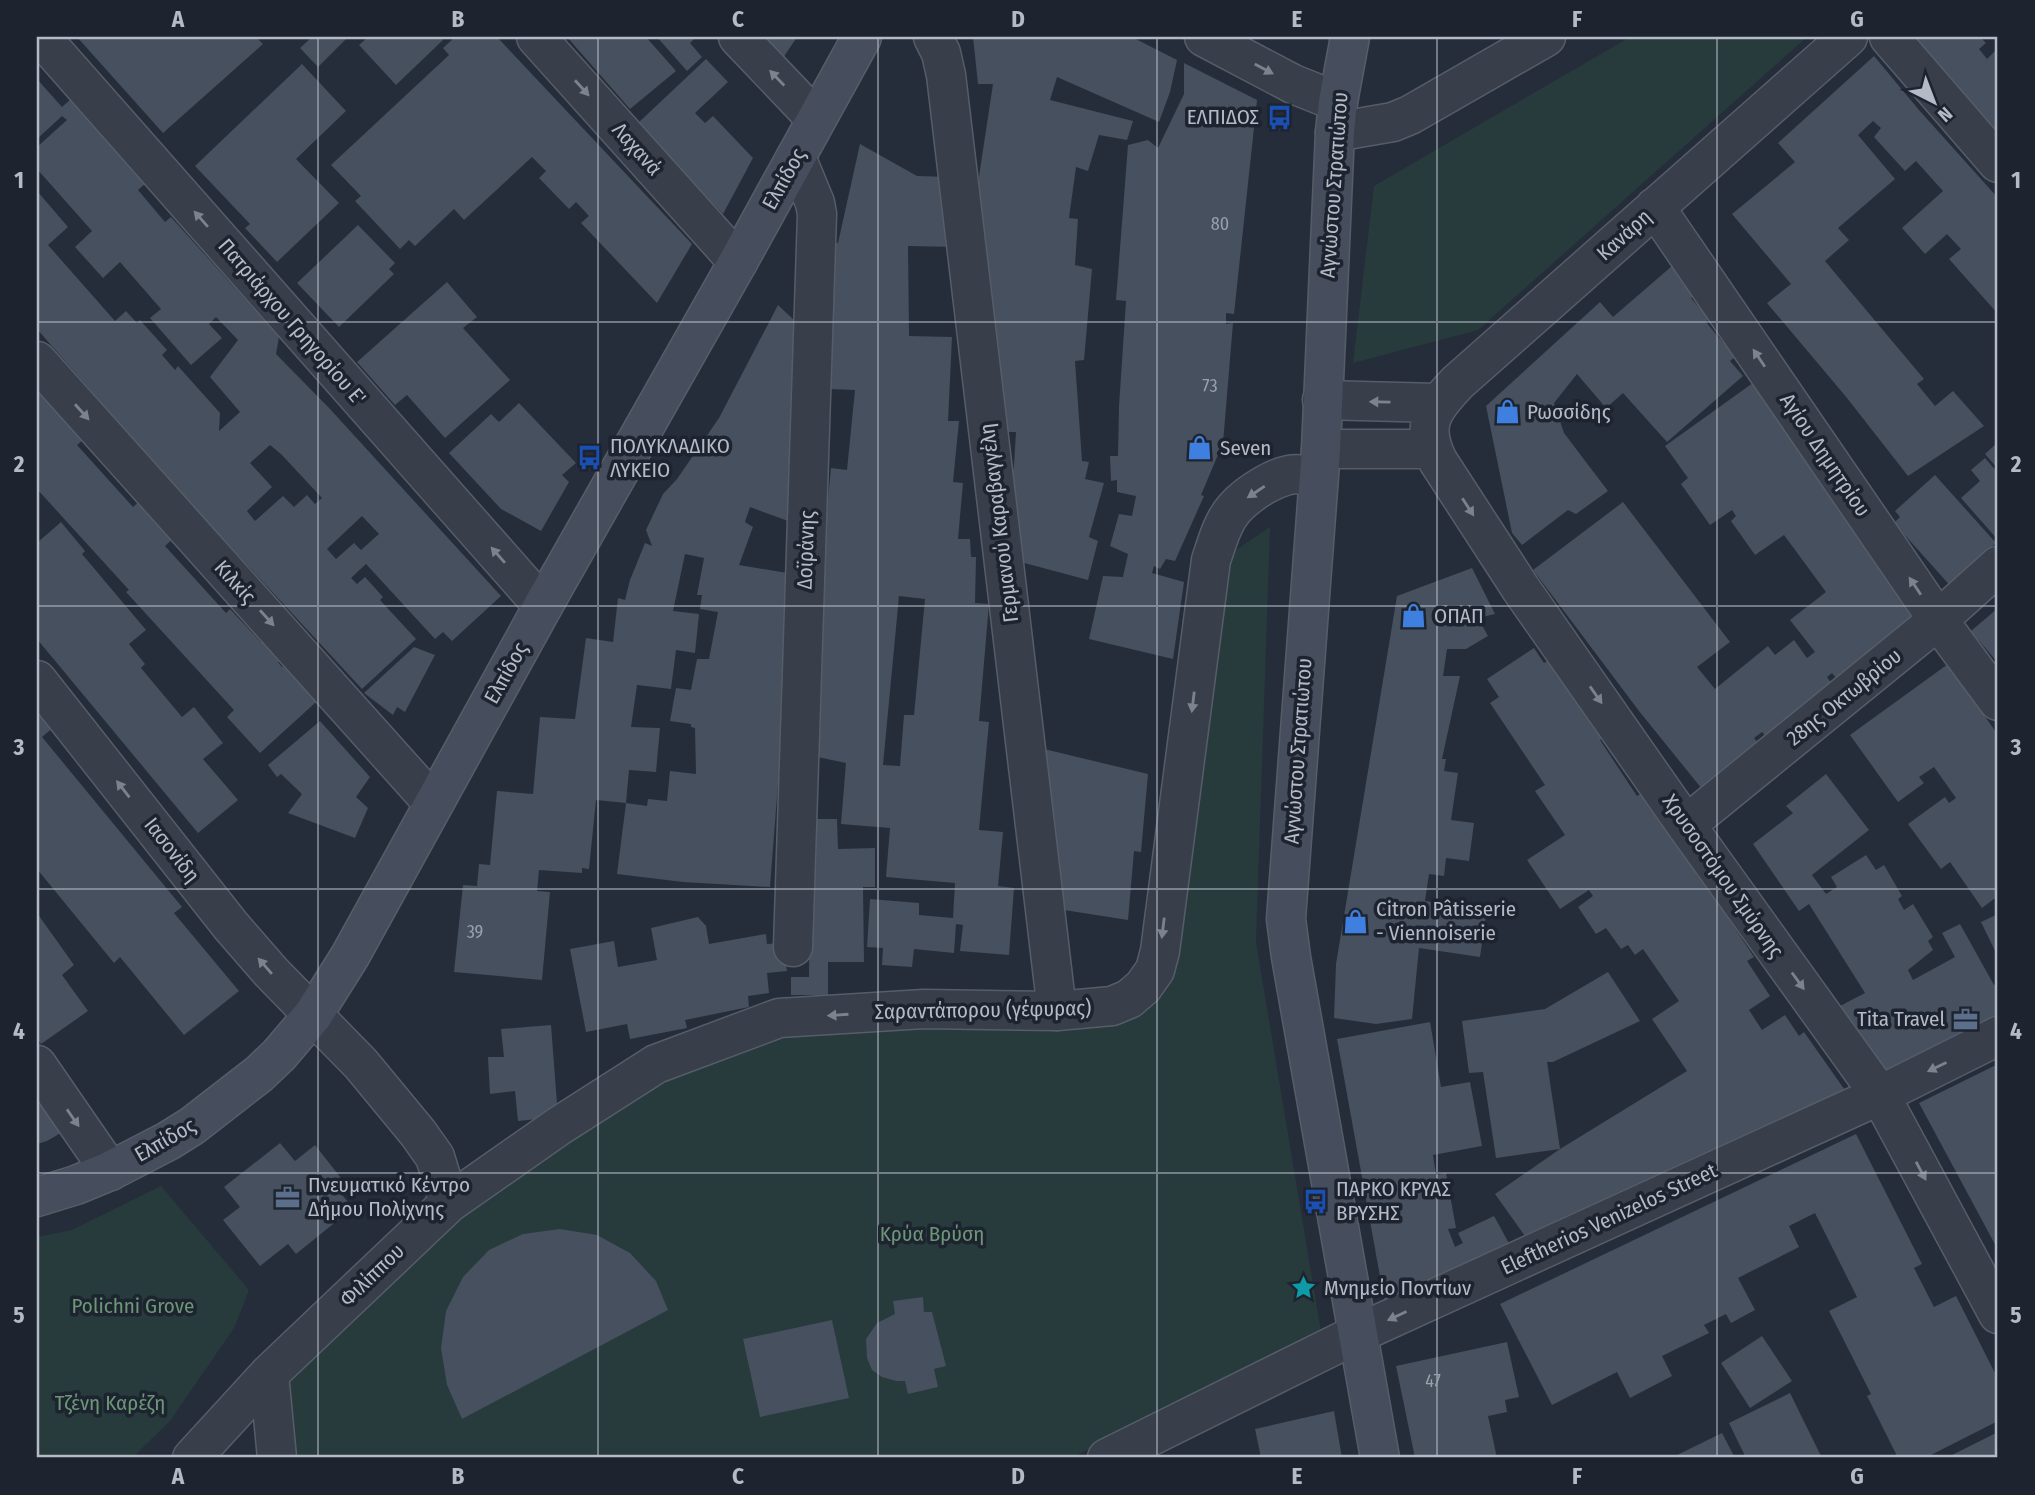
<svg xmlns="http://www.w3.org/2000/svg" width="2035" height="1495" font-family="'Fira Sans Condensed',sans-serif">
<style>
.green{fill:#273a3c}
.building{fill:#46505e;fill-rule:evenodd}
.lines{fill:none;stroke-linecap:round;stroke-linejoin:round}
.minor-casing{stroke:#565d69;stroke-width:41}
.tertiary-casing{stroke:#565d69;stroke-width:41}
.secondary-casing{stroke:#565d69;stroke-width:41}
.minor{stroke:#383f4b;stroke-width:38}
.tertiary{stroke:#383f4b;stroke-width:38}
.secondary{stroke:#464e5d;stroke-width:38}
.oneway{fill:#7c838f}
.grid{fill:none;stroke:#b4bac6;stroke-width:2;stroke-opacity:0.55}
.labels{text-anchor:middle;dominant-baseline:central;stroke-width:7;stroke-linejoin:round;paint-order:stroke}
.number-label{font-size:18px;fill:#98a0ac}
.poi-label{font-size:21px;fill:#b4bac6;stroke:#1d2430;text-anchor:start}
.street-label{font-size:21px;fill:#b4bac6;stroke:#1d2430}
.park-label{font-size:21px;fill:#6c9677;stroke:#1d2430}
.neatline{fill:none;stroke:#b4bac6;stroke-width:2.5}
.grid-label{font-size:23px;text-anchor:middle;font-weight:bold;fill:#b4bac6}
</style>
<rect width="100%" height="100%" fill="#252d3a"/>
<path class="green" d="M1630 37H1807L1478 330 1353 363 1374 186Z
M1270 527 1256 942 1321 1332 1071 1458H277L269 1374 559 1126 779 1018 1129 999 1160 950 1205 571Z
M161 1186 249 1290 234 1328 170 1421 132 1458H37V1237L72 1230Z"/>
<path class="building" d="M77 37H256L263 44 163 133Z
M312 37H348L318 67 300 48Z
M368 37H440L443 40 396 85 359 45Z
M455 37H497L692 244 657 303 581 223 589 216 576 202 569 209 539 178 546 171 532 157 464 220 454 209 415 246 409 240 400 249 355 201 361 196 331 165 449 55 443 48Z
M567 37H646L676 71 630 109Z
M657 37H696L690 43 702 57 687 71Z
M757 37H797L781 61Z
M973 37H1132L1177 60 1170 92 1159 122 1057 77 1050 100 1133 121 1127 140 1099 135 1088 171 1076 167 1069 218 1078 219 1075 265 1092 269 1084 360 1075 361 1082 461 1089 462 1085 479 1104 483 1089 537 1098 541 1088 580 1013 560 1008 509 1014 465 1016 432H999L976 196 993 84H978Z
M1906 37H1980L1986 43 1979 49 1987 59 1998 48V135Z
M1874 56 1919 110 1998 198V314L1949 259 1961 249 1947 234 1925 254 1902 228 1943 191 1916 161 1905 171 1874 137 1881 128 1873 121 1858 135 1895 179 1838 228 1849 240 1825 261 1924 379 1917 384 1935 406 1953 391 1984 426 1908 476 1847 398 1767 303 1791 284 1732 214 1795 162 1778 143Z
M706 59 728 82 695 113 705 123 713 116 753 158 723 214 637 124Z
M1184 63 1257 100 1234 314 1226 313V324L1233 323 1223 443 1201 495 1204 496 1175 561 1166 559 1160 569 1154 566 1152 573 1184 582 1173 659 1089 639 1103 576 1123 577 1128 554 1110 546 1119 514 1132 516 1136 496 1117 492V480L1111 481 1110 456H1118L1119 406 1126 301 1116 300 1128 145 1148 140 1158 148 1184 94Z
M302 64 346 111 296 159 339 203 277 262 245 228 250 224 195 166Z
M37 79 62 107 71 99 146 183 138 190 165 222 171 217 279 337 276 354 330 409 501 596 452 641 443 632 435 639 366 564 351 578 357 584 365 577 383 597 380 600 416 639 362 689 167 478 37 329V191L68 227 48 245 115 321 126 311 137 323 140 320 167 350 162 355 175 370 178 366 220 413 219 431 240 412 210 377 238 340 216 317 209 324 222 338 191 365 150 318 161 309 120 262 103 278 75 247 92 231 37 169V147L67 120 62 116 37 139ZM270 445 281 454 322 498 315 504 307 495 294 507 283 496 255 521 247 511 272 487 250 463ZM362 516 379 534 361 550 354 543 336 559 327 549Z
M860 144 917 176 950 177 957 247 908 246 909 336 952 337 948 421H959L953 482 963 483 958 539H970L971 557H976L975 603 989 604 979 721 989 722 979 830 1003 832 998 886 1014 888 1009 955 960 951 963 925 956 924 954 953 914 949 912 967 882 965 883 948 867 947 870 899 919 903V915L953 918 955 883 886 877 890 828 841 824 846 763 813 756 825 528 831 468 847 470 855 390 829 389 831 244 838 243ZM899 596 925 599 914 715H904L900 766 883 765Z
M358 225 395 263 389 269 394 274 339 327 297 283Z
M1672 266 1696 294 1691 298 1709 319 1706 322 1735 357 1730 361 1743 376 1667 442 1623 393 1606 408 1577 374 1554 403 1564 433 1608 491 1576 514 1568 510 1522 545 1512 533 1486 406 1600 302 1613 317Z
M447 282 477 317 463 328 510 380 445 438 407 395 395 405 357 362Z
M778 305 810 335 799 525 750 507 745 522 753 527 739 565 799 575 782 732 770 887 683 882 617 874 626 803 647 806 648 799 667 801 670 771 696 774 695 728 691 727V724L670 721 676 688 691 690 697 659H709L718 612 700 609 702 595H697L704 558 685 554 673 611 699 614 695 653 676 650 671 689 637 685 631 727 660 728 656 772 629 770 626 803 596 800 589 869 582 868V873L539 870 537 891 550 892 542 980 454 972 463 885 477 886 479 864 490 865 497 791 533 794 540 717 575 719 586 638 613 642 618 598 625 600 630 580 645 543 652 546 646 530 663 494 677 479 719 418Z
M37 378 89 435 77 445 133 507 146 495 180 532 165 546 226 613 230 609 261 642 272 632 289 652 278 662 282 667 292 657 326 693 260 753 227 717 234 710 126 592 129 590 37 489Z
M1757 380 1843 501 1836 507 1841 514 1873 554 1927 609 1838 680 1832 673 1827 677 1834 687 1768 739 1762 732 1754 738 1759 744 1702 789 1639 711 1533 570 1623 502 1730 642 1697 667 1715 689 1768 646 1775 655 1794 640 1807 658 1815 652 1790 620 1826 592 1784 535 1755 555 1731 521 1736 516 1732 510 1710 525 1681 484 1688 478 1665 446Z
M519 403 576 463 562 475 569 482 541 531 501 509 449 453 491 414 499 422Z
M1998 442V469L1985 454Z
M1985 458 1998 473V540L1961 498 1980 481 1971 470Z
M1935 475 1996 543 1981 557 1954 590 1894 523 1900 517 1895 511Z
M61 522 85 551 82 554 146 630 129 644 145 664 141 668 182 717 194 707 223 743 203 759 238 800 198 833 37 639V543Z
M1472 568 1495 614 1478 618 1488 636 1466 649H1447L1443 676H1460L1442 759H1446L1444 771 1458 773 1451 820 1474 823 1469 861 1446 858 1444 876 1429 874 1425 901 1487 909 1480 957 1419 948 1412 1019 1376 1024 1334 1018 1336 964 1397 596Z
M1998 608V663L1971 631Z
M414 647 435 655 405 712 397 707 393 715 364 693Z
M1534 648 1544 663 1554 657 1606 736 1600 740 1637 796 1644 792 1754 957 1747 961 1770 996 1749 1010 1762 1030 1785 1015 1799 1036 1804 1032 1847 1093 1527 1239 1495 1194 1560 1149 1496 1158 1483 1072 1469 1073 1462 1021 1545 1009 1608 972 1640 1021 1553 1062H1547L1560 1149 1687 1071 1652 1019 1679 1001 1643 949 1635 955 1628 945 1621 949 1606 928 1596 934 1578 907 1593 896 1589 890 1560 909 1527 860 1565 835 1535 791 1545 785 1490 703 1499 697 1487 679Z
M1948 664 1998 735V896L1982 908 1950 862 1941 869 1908 824 1945 797 1949 803 1956 798 1934 767 1919 777 1924 783 1898 802 1850 735Z
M37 703 55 726 42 737 182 907 174 913 239 991 184 1035 120 957 114 963 37 869V850L39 849 37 846Z
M320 721 370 777 356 797 368 808 355 838 288 813 302 794 281 774 277 777 268 765Z
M1044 749 1148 774 1141 852 1134 851 1128 920 1064 910Z
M1826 774 1869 830 1812 875 1826 894 1837 887 1831 877 1866 855 1876 870 1884 865 1902 896 1898 899 1904 910 1913 904 1933 937 1928 941 1933 950 1908 970 1913 980 1955 957 1942 933 1960 924 1994 985 1998 983V1024L1883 1086 1840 1006 1865 993 1809 904 1799 911 1753 844 1793 813 1786 806Z
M810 819H837L838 849 875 848V887H863L864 962H828V995H791V977H809Z
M37 913 74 965 62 975 88 1011 41 1044 37 1038Z
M1998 914V957L1981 922Z
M698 917 706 926 709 944 766 934 767 944 783 943 787 971 767 973 769 993 748 996 749 1007 685 1020 687 1028 630 1039 627 1024 586 1032 570 949 614 941 618 967 657 960 651 928Z
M1430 1022 1441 1087 1470 1082 1482 1146 1433 1155 1436 1175 1446 1173 1456 1228 1448 1229 1455 1247 1463 1243 1458 1233 1494 1216 1511 1247 1385 1304 1337 1039Z
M551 1025 558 1117 518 1121 515 1091 490 1094 488 1057H504L501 1029Z
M1998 1064V1250L1919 1103Z
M37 1097 66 1130 47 1141 37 1144Z
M1856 1134 1922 1264 1914 1268 1934 1307 1956 1296 1998 1379V1421L1925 1458H1898L1867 1396 1871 1394 1829 1311 1857 1297 1815 1213 1789 1226 1799 1247 1738 1278 1755 1310 1731 1323 1726 1314 1704 1325 1709 1333 1662 1356 1672 1376 1630 1398 1617 1372 1552 1405 1500 1304Z
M280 1143 295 1161 315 1145 341 1178 333 1184 353 1208 296 1254 288 1244 260 1266 223 1220 240 1207 224 1187Z
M560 1229 597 1235 630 1253 656 1281 668 1310 462 1419 447 1385 441 1348 446 1311 463 1277 489 1250 523 1234Z
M923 1297 924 1312H932L946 1366 934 1369 938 1387 908 1394 905 1381H896L882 1377 872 1370 867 1358 866 1339 877 1323 895 1314 893 1301Z
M832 1320 849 1398 760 1417 743 1339Z
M1762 1336 1792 1381 1750 1408 1721 1363Z
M1507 1342 1519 1397 1505 1400 1507 1412 1488 1416 1497 1458H1415L1396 1366Z
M1790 1393 1821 1456 1817 1458H1746L1729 1423Z
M1334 1411 1342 1458H1261L1255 1429Z
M1998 1432V1458H1946Z
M1722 1433 1735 1458H1671Z"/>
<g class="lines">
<defs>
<path id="minor" d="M41 37 543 606
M536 37 738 262
M738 37 816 119
M933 37 941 53 946 75 1057 1011
M1204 37 1293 84 1338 102
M1848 37 1458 382C1432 409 1420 425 1438 461L1521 589 1686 825 1880 1095 1998 1314
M1889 37 1998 163
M1335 132 1393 122 1410 115 1546 37
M1655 207 1938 620 1998 701
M37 361 433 803
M1322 400 1438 403
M1321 449H1432
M37 680 231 926 271 972 313 1015
M1686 825 1938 620 1998 566
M793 947 817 214 815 203 796 157
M37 1065 110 1171
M1107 1458 1357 1334 1880 1095 1998 1036"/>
<path id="tertiary" d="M449 1203 559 1126 656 1064 779 1018 924 1009 1057 1011 1112 1006 1129 999 1143 987 1155 970 1160 951 1211 560C1217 543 1222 523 1234 509 1247 494 1282 470 1302 475 1307 476 1313 480 1318 482
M269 1374 277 1458
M192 1458 269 1374 449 1203 435 1157 418 1133 361 1064 313 1015"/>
<path id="secondary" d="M1350 37 1338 102 1335 132 1321 449 1286 919 1291 957 1380 1458
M37 1197 76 1185 110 1171 168 1141 192 1126 259 1074 279 1055 313 1015 350 956 543 606 738 262 862 37"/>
</defs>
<use href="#minor" class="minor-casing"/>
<use href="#tertiary" class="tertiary-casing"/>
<use href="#secondary" class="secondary-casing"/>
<use href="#minor" class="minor"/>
<use href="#tertiary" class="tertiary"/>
<use href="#secondary" class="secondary"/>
</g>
<defs><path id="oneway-solid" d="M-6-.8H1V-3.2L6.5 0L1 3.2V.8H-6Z" transform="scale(1.75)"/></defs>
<g class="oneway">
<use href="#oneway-solid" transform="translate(1264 69) rotate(28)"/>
<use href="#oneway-solid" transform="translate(777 78) rotate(-134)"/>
<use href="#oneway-solid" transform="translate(582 88) rotate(48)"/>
<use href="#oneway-solid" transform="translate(201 219) rotate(-131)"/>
<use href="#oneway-solid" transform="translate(1759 358) rotate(-124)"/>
<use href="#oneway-solid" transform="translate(1380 402) rotate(-179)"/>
<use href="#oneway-solid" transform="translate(82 412) rotate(48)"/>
<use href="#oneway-solid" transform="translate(1256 492) rotate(146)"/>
<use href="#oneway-solid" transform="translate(1468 507) rotate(57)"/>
<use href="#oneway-solid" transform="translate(498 555) rotate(-131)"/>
<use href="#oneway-solid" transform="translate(1915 586) rotate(-124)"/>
<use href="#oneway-solid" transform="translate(267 618) rotate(48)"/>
<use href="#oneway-solid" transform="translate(1596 695) rotate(55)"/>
<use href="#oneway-solid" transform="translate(1193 702) rotate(97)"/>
<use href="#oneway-solid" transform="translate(123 789) rotate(-128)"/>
<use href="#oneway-solid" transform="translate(1163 928) rotate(97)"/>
<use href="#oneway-solid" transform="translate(265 966) rotate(-131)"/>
<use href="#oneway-solid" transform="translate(1798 981) rotate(54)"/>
<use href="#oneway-solid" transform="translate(838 1015) rotate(176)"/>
<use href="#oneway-solid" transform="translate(1937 1067) rotate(154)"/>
<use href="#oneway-solid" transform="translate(73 1118) rotate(55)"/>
<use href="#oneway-solid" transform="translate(1921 1171) rotate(62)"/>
<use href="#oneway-solid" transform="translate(1397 1316) rotate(155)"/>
</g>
<path class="grid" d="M318 37V1458M598 37V1458M878 37V1458M1157 37V1458M1437 37V1458M1717 37V1458M37 322H1998M37 606H1998M37 889H1998M37 1173H1998"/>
<defs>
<symbol id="bus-bare" viewBox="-9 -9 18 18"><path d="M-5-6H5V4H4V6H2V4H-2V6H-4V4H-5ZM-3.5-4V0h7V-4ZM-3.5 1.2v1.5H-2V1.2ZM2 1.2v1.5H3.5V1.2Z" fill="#1a4fb4" stroke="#1d2430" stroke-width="2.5" paint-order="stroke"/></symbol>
<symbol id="shop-bare" viewBox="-9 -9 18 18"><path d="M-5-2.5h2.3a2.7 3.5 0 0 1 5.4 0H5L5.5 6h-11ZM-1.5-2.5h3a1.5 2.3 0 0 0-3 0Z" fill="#3f7fe0" stroke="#1d2430" stroke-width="2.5" paint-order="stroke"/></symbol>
<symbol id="office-bare" viewBox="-9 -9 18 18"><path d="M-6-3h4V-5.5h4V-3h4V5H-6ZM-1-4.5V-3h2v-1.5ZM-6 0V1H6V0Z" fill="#5c6f8a" stroke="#1d2430" stroke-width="2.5" paint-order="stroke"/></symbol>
<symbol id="sight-bare" viewBox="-9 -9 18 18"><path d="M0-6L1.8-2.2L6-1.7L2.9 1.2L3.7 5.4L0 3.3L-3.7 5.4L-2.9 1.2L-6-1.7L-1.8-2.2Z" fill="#0f9aa8" stroke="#1d2430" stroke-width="2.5" paint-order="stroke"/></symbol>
</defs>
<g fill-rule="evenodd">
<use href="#bus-bare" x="1262" y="100" width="35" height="35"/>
<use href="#shop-bare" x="1490" y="394" width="35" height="35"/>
<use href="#shop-bare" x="1182" y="430" width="35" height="35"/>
<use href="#bus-bare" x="572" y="440" width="35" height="35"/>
<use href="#shop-bare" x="1396" y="598" width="35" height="35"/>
<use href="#shop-bare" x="1338" y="904" width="35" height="35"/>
<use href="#office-bare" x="1948" y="1002" width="35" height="35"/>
<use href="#office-bare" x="270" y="1180" width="35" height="35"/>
<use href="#bus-bare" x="1298" y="1184" width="35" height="35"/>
<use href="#sight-bare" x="1286" y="1270" width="35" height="35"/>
</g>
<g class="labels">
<g class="number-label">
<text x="1220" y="224">80</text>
<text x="1210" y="386">73</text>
<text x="475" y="932">39</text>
<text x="1433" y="1381">47</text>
</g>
<g class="poi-label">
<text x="1259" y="117" text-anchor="end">ΕΛΠΙΔΟΣ</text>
<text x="1527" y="412">Ρωσσίδης</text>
<text x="610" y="446">ΠΟΛΥΚΛΑΔΙΚΟ<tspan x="610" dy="24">ΛΥΚΕΙΟ</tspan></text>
<text x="1220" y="448">Seven</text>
<text x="1434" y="616">ΟΠΑΠ</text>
<text x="1376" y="909">Citron Pâtisserie<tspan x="1376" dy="24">- Viennoiserie</tspan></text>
<text x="1945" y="1019" text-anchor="end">Tita Travel</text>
<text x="308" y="1185">Πνευματικό Κέντρο<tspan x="308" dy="24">Δήμου Πολίχνης</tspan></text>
<text x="1336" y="1189">ΠΑΡΚΟ ΚΡΥΑΣ<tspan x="1336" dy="24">ΒΡΥΣΗΣ</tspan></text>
<text x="1324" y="1288">Μνημείο Ποντίων</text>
</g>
<g class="street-label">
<text transform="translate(637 149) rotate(48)">Λαχανά</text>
<text transform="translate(784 179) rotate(-61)">Ελπίδος</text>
<text transform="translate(1334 185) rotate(-86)">Αγνώστου Στρατιώτου</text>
<text transform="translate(1624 235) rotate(-42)">Κανάρη</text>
<text transform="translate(292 322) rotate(49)">Πατριάρχου Γρηγορίου Ε'</text>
<text transform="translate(1825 455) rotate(56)">Αγίου Δημητρίου</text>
<text transform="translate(999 523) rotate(-97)">Γερμανού Καραβαγγέλη</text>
<text transform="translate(806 550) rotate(-88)">Δοϊράνης</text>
<text transform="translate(235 582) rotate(48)">Κιλκίς</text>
<text transform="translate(506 673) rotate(-61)">Ελπίδος</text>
<text transform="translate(1844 697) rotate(-39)">28ης Οκτωβρίου</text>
<text transform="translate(1298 751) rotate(-86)">Αγνώστου Στρατιώτου</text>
<text transform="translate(172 850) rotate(52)">Ιασoνίδη</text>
<text transform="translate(1723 876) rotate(55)">Χρυσοστόμου Σμύρνης</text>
<text transform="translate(983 1010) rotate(-1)">Σαραντάπορου (γέφυρας)</text>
<text transform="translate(165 1140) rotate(-30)">Ελπίδος</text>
<text transform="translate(1609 1219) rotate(-25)">Eleftherios Venizelos Street</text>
<text transform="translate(372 1275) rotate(-44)">Φιλίππου</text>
</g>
<g class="park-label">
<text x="932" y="1234">Κρύα Βρύση</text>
<text x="133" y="1306">Polichni Grove</text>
<text x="110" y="1403">Τζένη Καρέζη</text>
</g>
</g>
<rect width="2035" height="1495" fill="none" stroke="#1d2430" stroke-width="77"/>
<g transform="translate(1934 102) rotate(138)" stroke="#1d2430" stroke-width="5" paint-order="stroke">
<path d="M0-5L12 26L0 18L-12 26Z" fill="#b4bac6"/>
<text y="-10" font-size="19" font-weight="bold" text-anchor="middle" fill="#b4bac6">N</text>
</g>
<rect x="38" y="38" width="1958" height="1418" class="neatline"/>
<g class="grid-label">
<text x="178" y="27">A</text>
<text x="458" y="27">B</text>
<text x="738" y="27">C</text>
<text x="1018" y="27">D</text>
<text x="1297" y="27">E</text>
<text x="1577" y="27">F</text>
<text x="1857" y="27">G</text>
<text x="19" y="188">1</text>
<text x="2016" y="188">1</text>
<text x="19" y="472">2</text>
<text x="2016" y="472">2</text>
<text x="19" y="755">3</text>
<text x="2016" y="755">3</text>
<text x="19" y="1039">4</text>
<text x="2016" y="1039">4</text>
<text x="19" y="1323">5</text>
<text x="2016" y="1323">5</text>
<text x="178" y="1484">A</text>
<text x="458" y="1484">B</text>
<text x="738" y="1484">C</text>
<text x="1018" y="1484">D</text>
<text x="1297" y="1484">E</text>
<text x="1577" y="1484">F</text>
<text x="1857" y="1484">G</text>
</g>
</svg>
